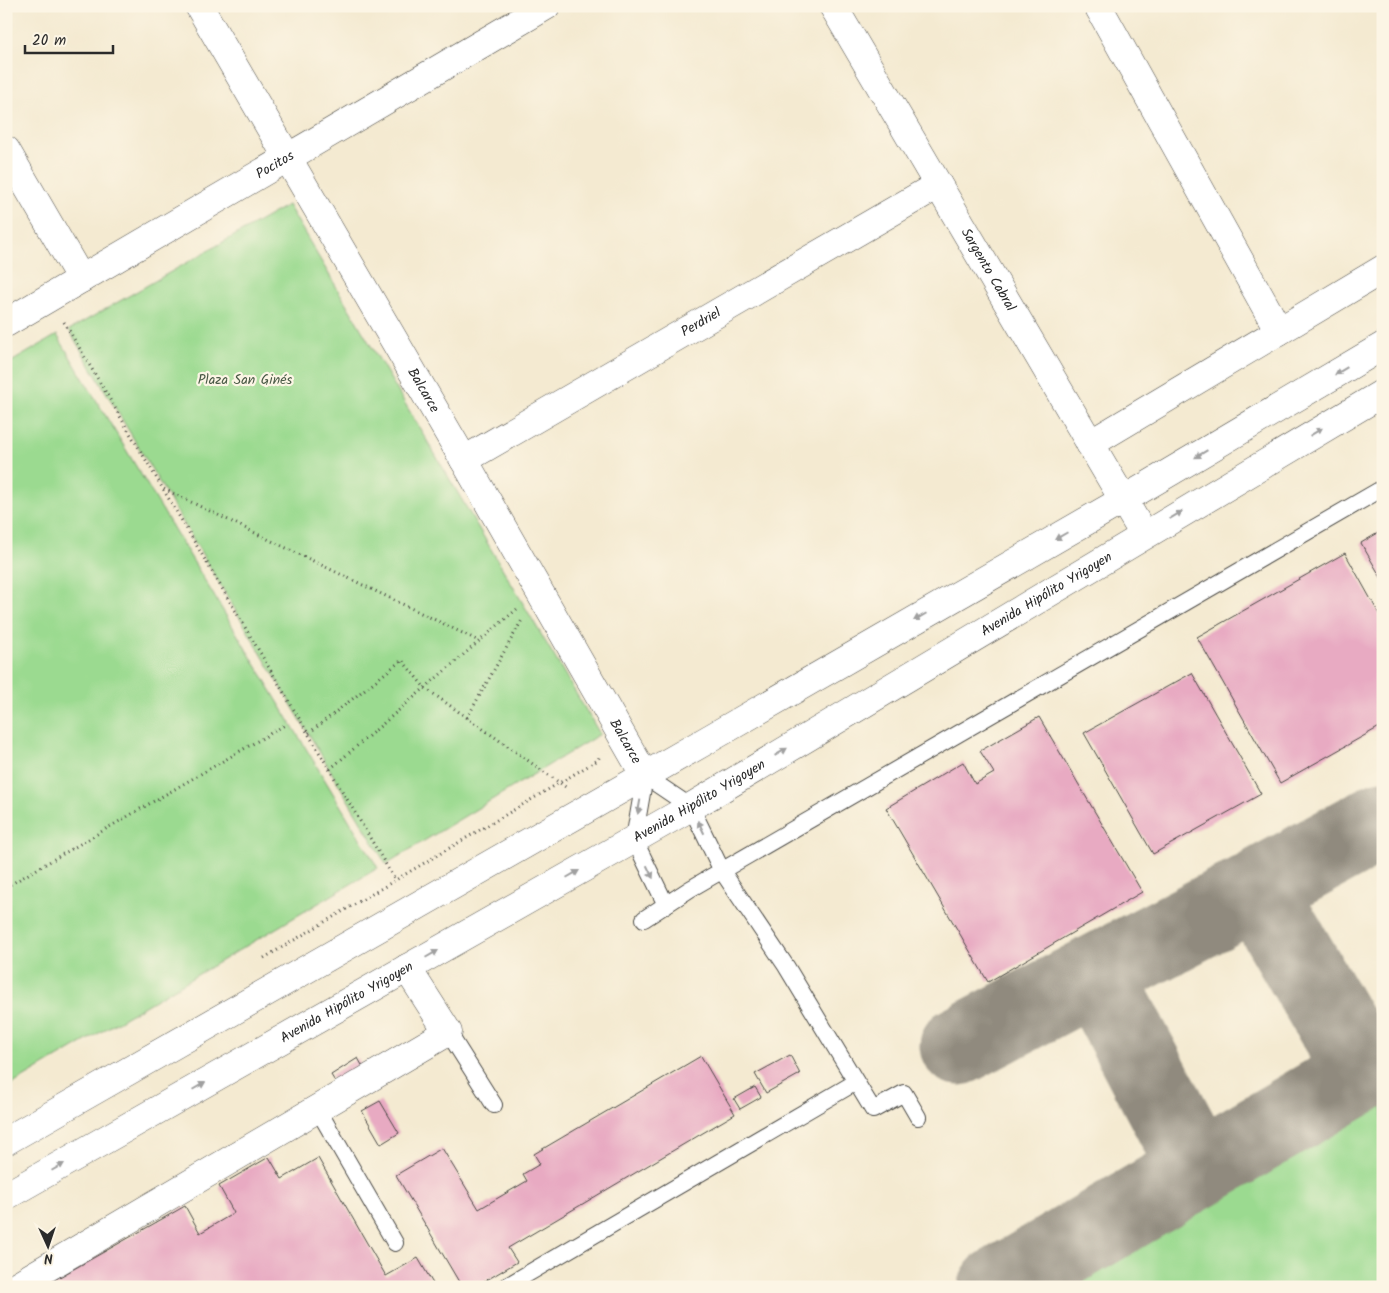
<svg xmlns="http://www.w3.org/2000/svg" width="1389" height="1293" font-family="Kalam,sans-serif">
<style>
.green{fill:#9bda90;stroke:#63825e}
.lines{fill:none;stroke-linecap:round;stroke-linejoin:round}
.taxiway{stroke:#908a7e;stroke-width:79}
.building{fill:#e8aac2}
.lane-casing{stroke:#494844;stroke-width:18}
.street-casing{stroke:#494844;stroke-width:29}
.primary-casing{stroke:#494844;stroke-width:29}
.path{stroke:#494844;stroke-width:3;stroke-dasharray:1 4;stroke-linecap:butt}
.lane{stroke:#fff;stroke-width:16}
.street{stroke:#fff;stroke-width:28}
.primary{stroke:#fff;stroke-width:28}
.oneway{fill:#a0a0a0}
.labels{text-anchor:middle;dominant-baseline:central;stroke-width:4.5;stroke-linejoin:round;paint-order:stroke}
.street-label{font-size:14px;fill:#2b2b2b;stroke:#fcf5e5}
.park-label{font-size:14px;fill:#475744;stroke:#fcf5e5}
</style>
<rect width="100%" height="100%" fill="#fcf5e5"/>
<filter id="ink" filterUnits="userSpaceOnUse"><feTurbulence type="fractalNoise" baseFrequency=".02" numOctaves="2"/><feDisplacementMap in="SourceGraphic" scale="10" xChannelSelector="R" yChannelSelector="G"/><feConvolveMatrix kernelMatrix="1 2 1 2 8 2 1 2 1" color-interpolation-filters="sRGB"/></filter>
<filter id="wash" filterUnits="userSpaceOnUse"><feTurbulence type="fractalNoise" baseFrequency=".0096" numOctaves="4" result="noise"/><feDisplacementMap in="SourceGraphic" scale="20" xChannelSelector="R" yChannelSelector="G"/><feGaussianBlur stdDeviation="1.12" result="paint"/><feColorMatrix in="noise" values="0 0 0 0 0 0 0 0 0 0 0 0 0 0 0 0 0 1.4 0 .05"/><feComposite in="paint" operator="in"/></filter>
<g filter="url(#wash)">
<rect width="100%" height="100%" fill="#f4ead1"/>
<path class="green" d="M288 205 600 734 386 864 69 330Z
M57 335 378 868 6 1088V365Z
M1383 1103V1287H1070Z"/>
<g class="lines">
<path class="taxiway" d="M1257 889 1363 1072
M1095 974 1198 1169
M959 1046 1257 889 1383 820
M998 1287 1383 1061"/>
</g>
<g id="blocks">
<path class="building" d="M1383 530V581L1361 543Z
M1345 553 1383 621V725L1280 783 1197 637Z
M1192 673 1261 794 1153 854 1084 733Z
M1039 717 1142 892 988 982 886 808 963 762 975 784 994 773 980 751Z
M790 1055 800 1074 766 1093 755 1074Z
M701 1056 735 1114 508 1248 517 1262 475 1287H462L396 1175 442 1148 479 1209 527 1181 523 1174 540 1164 534 1154Z
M358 1058 363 1067 336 1083 331 1075Z
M755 1087 761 1097 740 1109 734 1099Z
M380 1101 399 1133 381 1144 362 1111Z
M269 1157 282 1179 318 1158 386 1276 418 1258 435 1287H51L49 1283 185 1206 200 1233 234 1213 219 1186Z"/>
</g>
</g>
<g filter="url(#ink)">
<use href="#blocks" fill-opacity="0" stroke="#494844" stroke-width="1"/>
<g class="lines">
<defs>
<path id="lane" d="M666 905 634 839 645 776 691 807 722 871 786 966 873 1110 904 1093 918 1117
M644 919 690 889 1383 488
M448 1032 494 1105
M317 1108 395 1243
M505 1287 856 1082"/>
<g id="street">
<path id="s1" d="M199 6 464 460 645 776"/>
<path id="s2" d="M833 6 1144 535"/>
<path d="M1098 6 1279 331"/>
<path d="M6 150 81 279"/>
<path id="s3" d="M6 323 546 6"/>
<path d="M1090 444 1383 269"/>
<path id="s4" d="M464 460 938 185"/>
<path d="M14 1287 448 1032 407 968"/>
</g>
<g id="primary">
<path d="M6 1141 709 739 1123 500 1383 346"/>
<path id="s5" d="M6 1196 691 807 1383 393"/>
</g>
</defs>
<use href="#lane" class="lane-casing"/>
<use href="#street" class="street-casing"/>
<use href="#primary" class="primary-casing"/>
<path class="path" d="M64 322 395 880
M164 489 479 641
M467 718 522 620
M309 733 402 660 425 688 567 788
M330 769 517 609
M6 887 285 725
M264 958 598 760 600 755"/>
<use href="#lane" class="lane"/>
<use href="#street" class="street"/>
<use href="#primary" class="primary"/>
</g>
<defs><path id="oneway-solid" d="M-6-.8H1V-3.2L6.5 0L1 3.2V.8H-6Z" transform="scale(1.25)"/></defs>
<g class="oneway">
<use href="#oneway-solid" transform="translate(1341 371) rotate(149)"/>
<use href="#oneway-solid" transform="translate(1316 432) rotate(-31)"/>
<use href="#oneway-solid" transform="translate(1201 454) rotate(149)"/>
<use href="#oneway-solid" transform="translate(1176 515) rotate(-31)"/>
<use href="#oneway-solid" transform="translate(1061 536) rotate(150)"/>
<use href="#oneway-solid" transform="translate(920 617) rotate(150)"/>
<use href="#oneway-solid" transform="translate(781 752) rotate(-31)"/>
<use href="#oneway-solid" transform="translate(639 807) rotate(100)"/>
<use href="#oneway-solid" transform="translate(701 827) rotate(-116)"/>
<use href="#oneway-solid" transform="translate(650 872) rotate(64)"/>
<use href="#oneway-solid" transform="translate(573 874) rotate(-30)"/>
<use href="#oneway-solid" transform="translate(432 954) rotate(-30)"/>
<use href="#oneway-solid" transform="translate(199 1086) rotate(-30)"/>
<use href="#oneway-solid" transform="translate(58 1167) rotate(-30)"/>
</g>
</g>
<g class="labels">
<g class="street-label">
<text stroke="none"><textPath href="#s3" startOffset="312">Pocitos</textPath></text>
<text stroke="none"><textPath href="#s2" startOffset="306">Sargento Cabral</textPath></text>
<text stroke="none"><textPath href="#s4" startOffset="274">Perdriel</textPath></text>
<text stroke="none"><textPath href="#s1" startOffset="445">Balcarce</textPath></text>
<text stroke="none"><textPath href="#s5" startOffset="1202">Avenida Hipólito Yrigoyen</textPath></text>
<text stroke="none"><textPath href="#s1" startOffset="850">Balcarce</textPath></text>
<text stroke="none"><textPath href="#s5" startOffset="798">Avenida Hipólito Yrigoyen</textPath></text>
<text stroke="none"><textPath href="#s5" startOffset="392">Avenida Hipólito Yrigoyen</textPath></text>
</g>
<g class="park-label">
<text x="245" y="380">Plaza San Ginés</text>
</g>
</g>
<rect width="1389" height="1293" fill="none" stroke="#fcf5e5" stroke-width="25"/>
<g transform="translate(48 1246) rotate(177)" stroke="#fcf5e5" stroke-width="4" paint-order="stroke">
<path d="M0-4L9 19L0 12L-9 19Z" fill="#2b2b2b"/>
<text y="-8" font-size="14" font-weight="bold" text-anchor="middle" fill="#2b2b2b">N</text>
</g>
<path d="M25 45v8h88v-8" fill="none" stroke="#2b2b2b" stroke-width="2.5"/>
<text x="32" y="45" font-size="15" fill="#2b2b2b" stroke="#fcf5e5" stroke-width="4" paint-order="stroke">20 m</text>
</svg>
